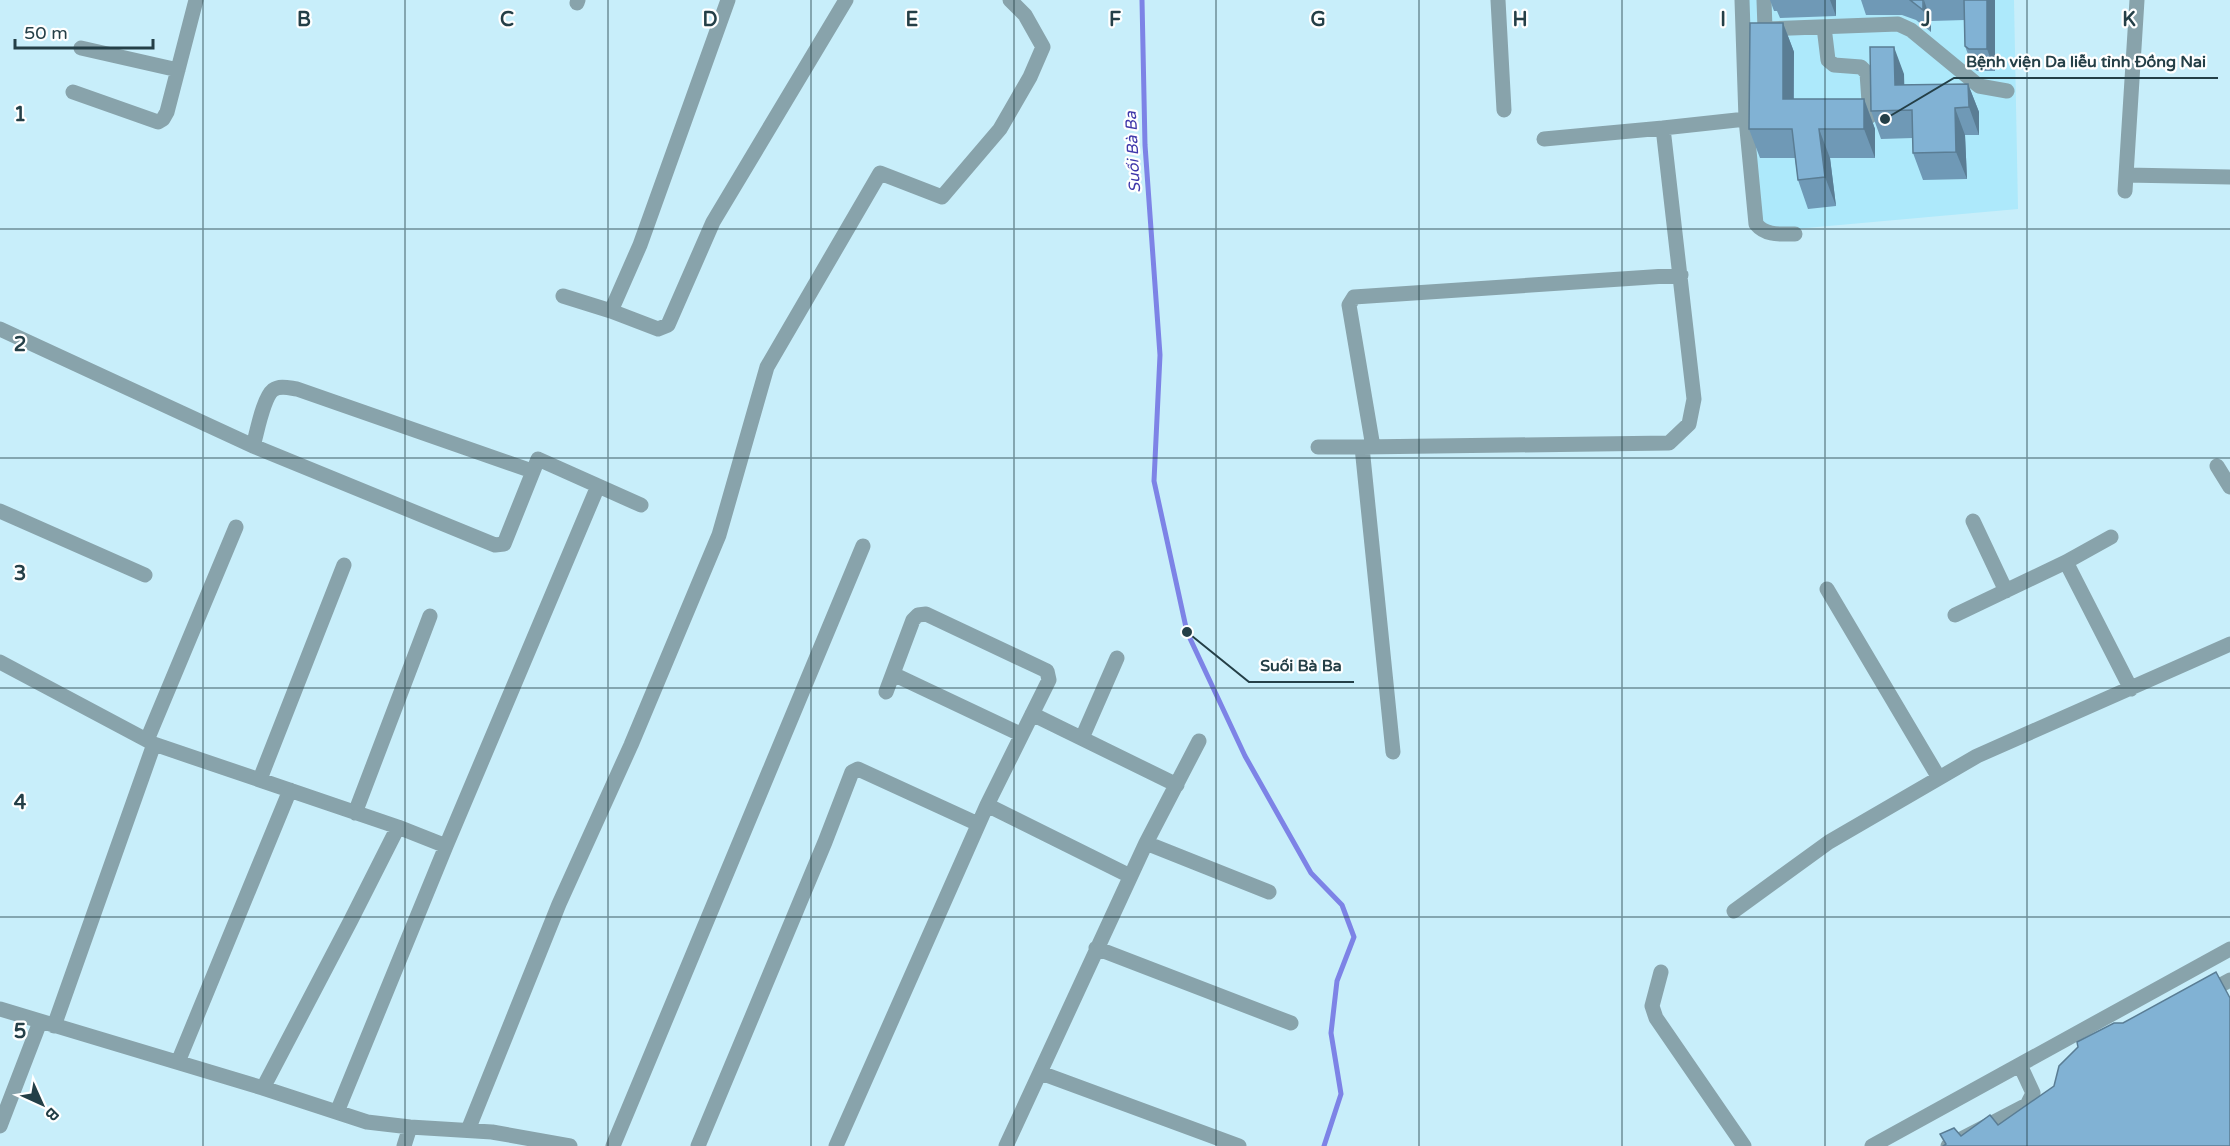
<svg xmlns="http://www.w3.org/2000/svg" width="2230" height="1146" font-family="'Varela Round',sans-serif">
<style>
.built{fill:#ade9fb}
.lines{fill:none;stroke-linecap:round;stroke-linejoin:round}
.stream{stroke:#7d83e6;stroke-width:5}
.minor{stroke:#88a3ab;stroke-width:15}
.wall{fill:#6f99b6}
.shaded-wall{fill:#5a7d94}
.building{fill:#81b2d4;stroke:#5a7d94;stroke-width:1.5}
.grid{fill:none;stroke:#243f47;stroke-width:1.5;stroke-opacity:0.55}
.labels{text-anchor:middle;dominant-baseline:central;stroke-width:4.5;stroke-linejoin:round;paint-order:stroke}
.water-label{font-size:16px;font-style:italic;fill:#3f37aa;stroke:#fff}
.grid-label{font-size:20px;text-anchor:middle;font-weight:bold;fill:#243f47;stroke:#fff;stroke-width:4.5;stroke-linejoin:round;paint-order:stroke}
.leader{fill:none;stroke:#243f47;stroke-width:2}
.callout-dot{fill:#243f47;stroke:#fff;stroke-width:2}
.callout-label{font-size:16px;text-anchor:middle;font-weight:bold;fill:#243f47;stroke:#fff;stroke-width:4.5;stroke-linejoin:round;paint-order:stroke}
</style>
<rect width="100%" height="100%" fill="#c8eefa"/>
<path class="built" d="M1748 0H2014L2018 209 1795 229 1772 230 1759 223Z"/>
<g class="lines">
<path class="stream" d="M1142 0 1145 145 1160 355 1154 481 1187 632 1245 756 1311 873 1342 905 1354 937 1337 981 1331 1033 1341 1094 1324 1146"/>
<path class="minor" d="M1498 0 1504 110
M1764 0 1765 29
M577 3 578 0
M1824 27 1828 60 1834 65 1861 67 1867 73 1870 116
M1767 29 1898 24 1911 30 1979 86 2007 91
M81 48 178 70
M73 92 158 122 163 119 167 112 196 0
M1746 119 1756 224C1766 236 1780 234 1795 234
M1544 139 1663 128
M2126 175 2230 177
M2125 191 2137 0
M563 296 611 311 658 329 668 325 713 222 846 0
M611 311 640 245 728 0
M0 329 253 446 495 545 504 544 538 459 641 505
M253 446C257 433 263 398 273 390 280 385 289 388 297 389L532 471
M1318 447H1362
M1373 447 1349 305 1354 297 1681 275
M2217 466 2230 487
M0 511 145 575
M1973 521 2006 591
M2066 562 2131 689
M1827 589 1939 778
M1955 615 2066 562 2111 537
M0 662 154 744 398 827
M893 674 1020 734
M1032 714 1177 785
M1082 738 1117 658
M147 740 236 527
M1393 752 1362 447 1669 443 1689 424 1694 399 1663 128 1746 119 1742 0
M260 779 344 565
M987 805 1130 876
M355 813 430 616
M1146 843 1199 741
M1734 911 1829 842 1977 756 2230 644
M1096 948 1291 1023
M1661 972 1652 1006 1656 1018 1744 1146
M2206 993 2230 980
M0 1009 263 1088 367 1122 410 1127 492 1132 570 1146
M54 1026 154 744
M178 1062 290 790
M1041 1073 1239 1146
M263 1088 351 920 398 827 446 846
M337 1112 446 846 598 486
M0 1126 40 1022
M468 1130 559 904 631 745 719 535 767 367 880 173 942 197 1000 129 1030 77 1043 47 1025 15 1010 0
M404 1146 410 1127
M613 1146 863 546
M698 1146 825 842 852 772 858 769 978 824
M836 1146 987 805 1049 680 1047 671 926 614 918 615 913 620 886 692
M1006 1146 1146 843 1269 892
M1872 1146 2230 949
M1948 1146 2027 1105 2033 1093 2020 1065"/>
</g>
<path class="wall" d="M1770 0H1836V16L1780 18 1777 11H1774Z
M1861 0H1995V71H1977L1973 68 1965 46V20L1931 21V32L1916 20 1902 15H1866Z
M1783 23 1794 52V99H1864L1875 129V158H1830L1836 206 1808 209 1798 180 1795 158H1760L1749 129Z
M1904 74V85L1968 84 1979 112V135H1965L1967 179 1923 180 1913 153V138L1881 139 1871 111Z"/>
<path class="shaded-wall" d="M1830 0H1836V16Z
M1924 0 1931 21V32L1923 10Z
M1987 0H1995V71L1987 49Z
M1783 23 1794 52 1793 129 1783 99Z
M1894 47 1904 74 1905 110 1895 85Z
M1968 84 1979 112V135L1969 107Z
M1864 99 1875 129V158L1864 129Z
M1955 108 1965 135 1967 179 1956 152Z
M1819 129 1830 158 1836 206 1825 177Z"/>
<path class="building" d="M1910 0H1923V10Z
M1964 0H1987V49H1969L1965 46Z
M1750 23H1783V99H1864V129H1819L1825 177 1798 180 1792 129H1749Z
M1870 47H1894L1895 85 1968 84 1969 107 1955 108 1956 152 1913 153 1912 110 1871 111Z
M2216 972 2230 998V1146H1943L1946 1144 1940 1134 1954 1128 1961 1136 1990 1115 1998 1125 2054 1086 2059 1066 2078 1047 2077 1042 2114 1023H2123Z"/>
<path class="grid" d="M203 0V1146M405 0V1146M608 0V1146M811 0V1146M1014 0V1146M1216 0V1146M1419 0V1146M1622 0V1146M1825 0V1146M2027 0V1146M0 229H2230M0 458H2230M0 688H2230M0 917H2230"/>
<g class="labels">
<g class="water-label">
<text transform="translate(1133 152) rotate(-93)">Suối Bà Ba</text>
</g>
</g>
<g class="grid-label">
<text x="304" y="26">B</text>
<text x="507" y="26">C</text>
<text x="710" y="26">D</text>
<text x="912" y="26">E</text>
<text x="1115" y="26">F</text>
<text x="1318" y="26">G</text>
<text x="1520" y="26">H</text>
<text x="1723" y="26">I</text>
<text x="1926" y="26">J</text>
<text x="2129" y="26">K</text>
<text x="20" y="121">1</text>
<text x="20" y="351">2</text>
<text x="20" y="580">3</text>
<text x="20" y="809">4</text>
<text x="20" y="1038">5</text>
</g>
<path class="leader" d="M1885 119L1954 78H2218M1187 632L1249 682H1354"/>
<g class="callout-dot">
<circle cx="1885" cy="119" r="6"/>
<circle cx="1187" cy="632" r="6"/>
</g>
<g class="callout-label">
<text x="2086" y="67">Bệnh viện Da liễu tỉnh Đồng Nai</text>
<text x="1301" y="671">Suối Bà Ba</text>
</g>
<g transform="translate(42 1104) rotate(135)" stroke="#ffffff" stroke-width="4.5" paint-order="stroke">
<path d="M0-4.5L10 22L0 15L-10 22Z" fill="#243f47"/>
<text y="-9" font-size="16" font-weight="bold" text-anchor="middle" fill="#243f47">B</text>
</g>
<path d="M15 39v9h138v-9" fill="none" stroke="#243f47" stroke-width="3"/>
<text x="24" y="39" font-size="18" fill="#243f47" stroke="#ffffff" stroke-width="4.5" paint-order="stroke">50 m</text>
</svg>
